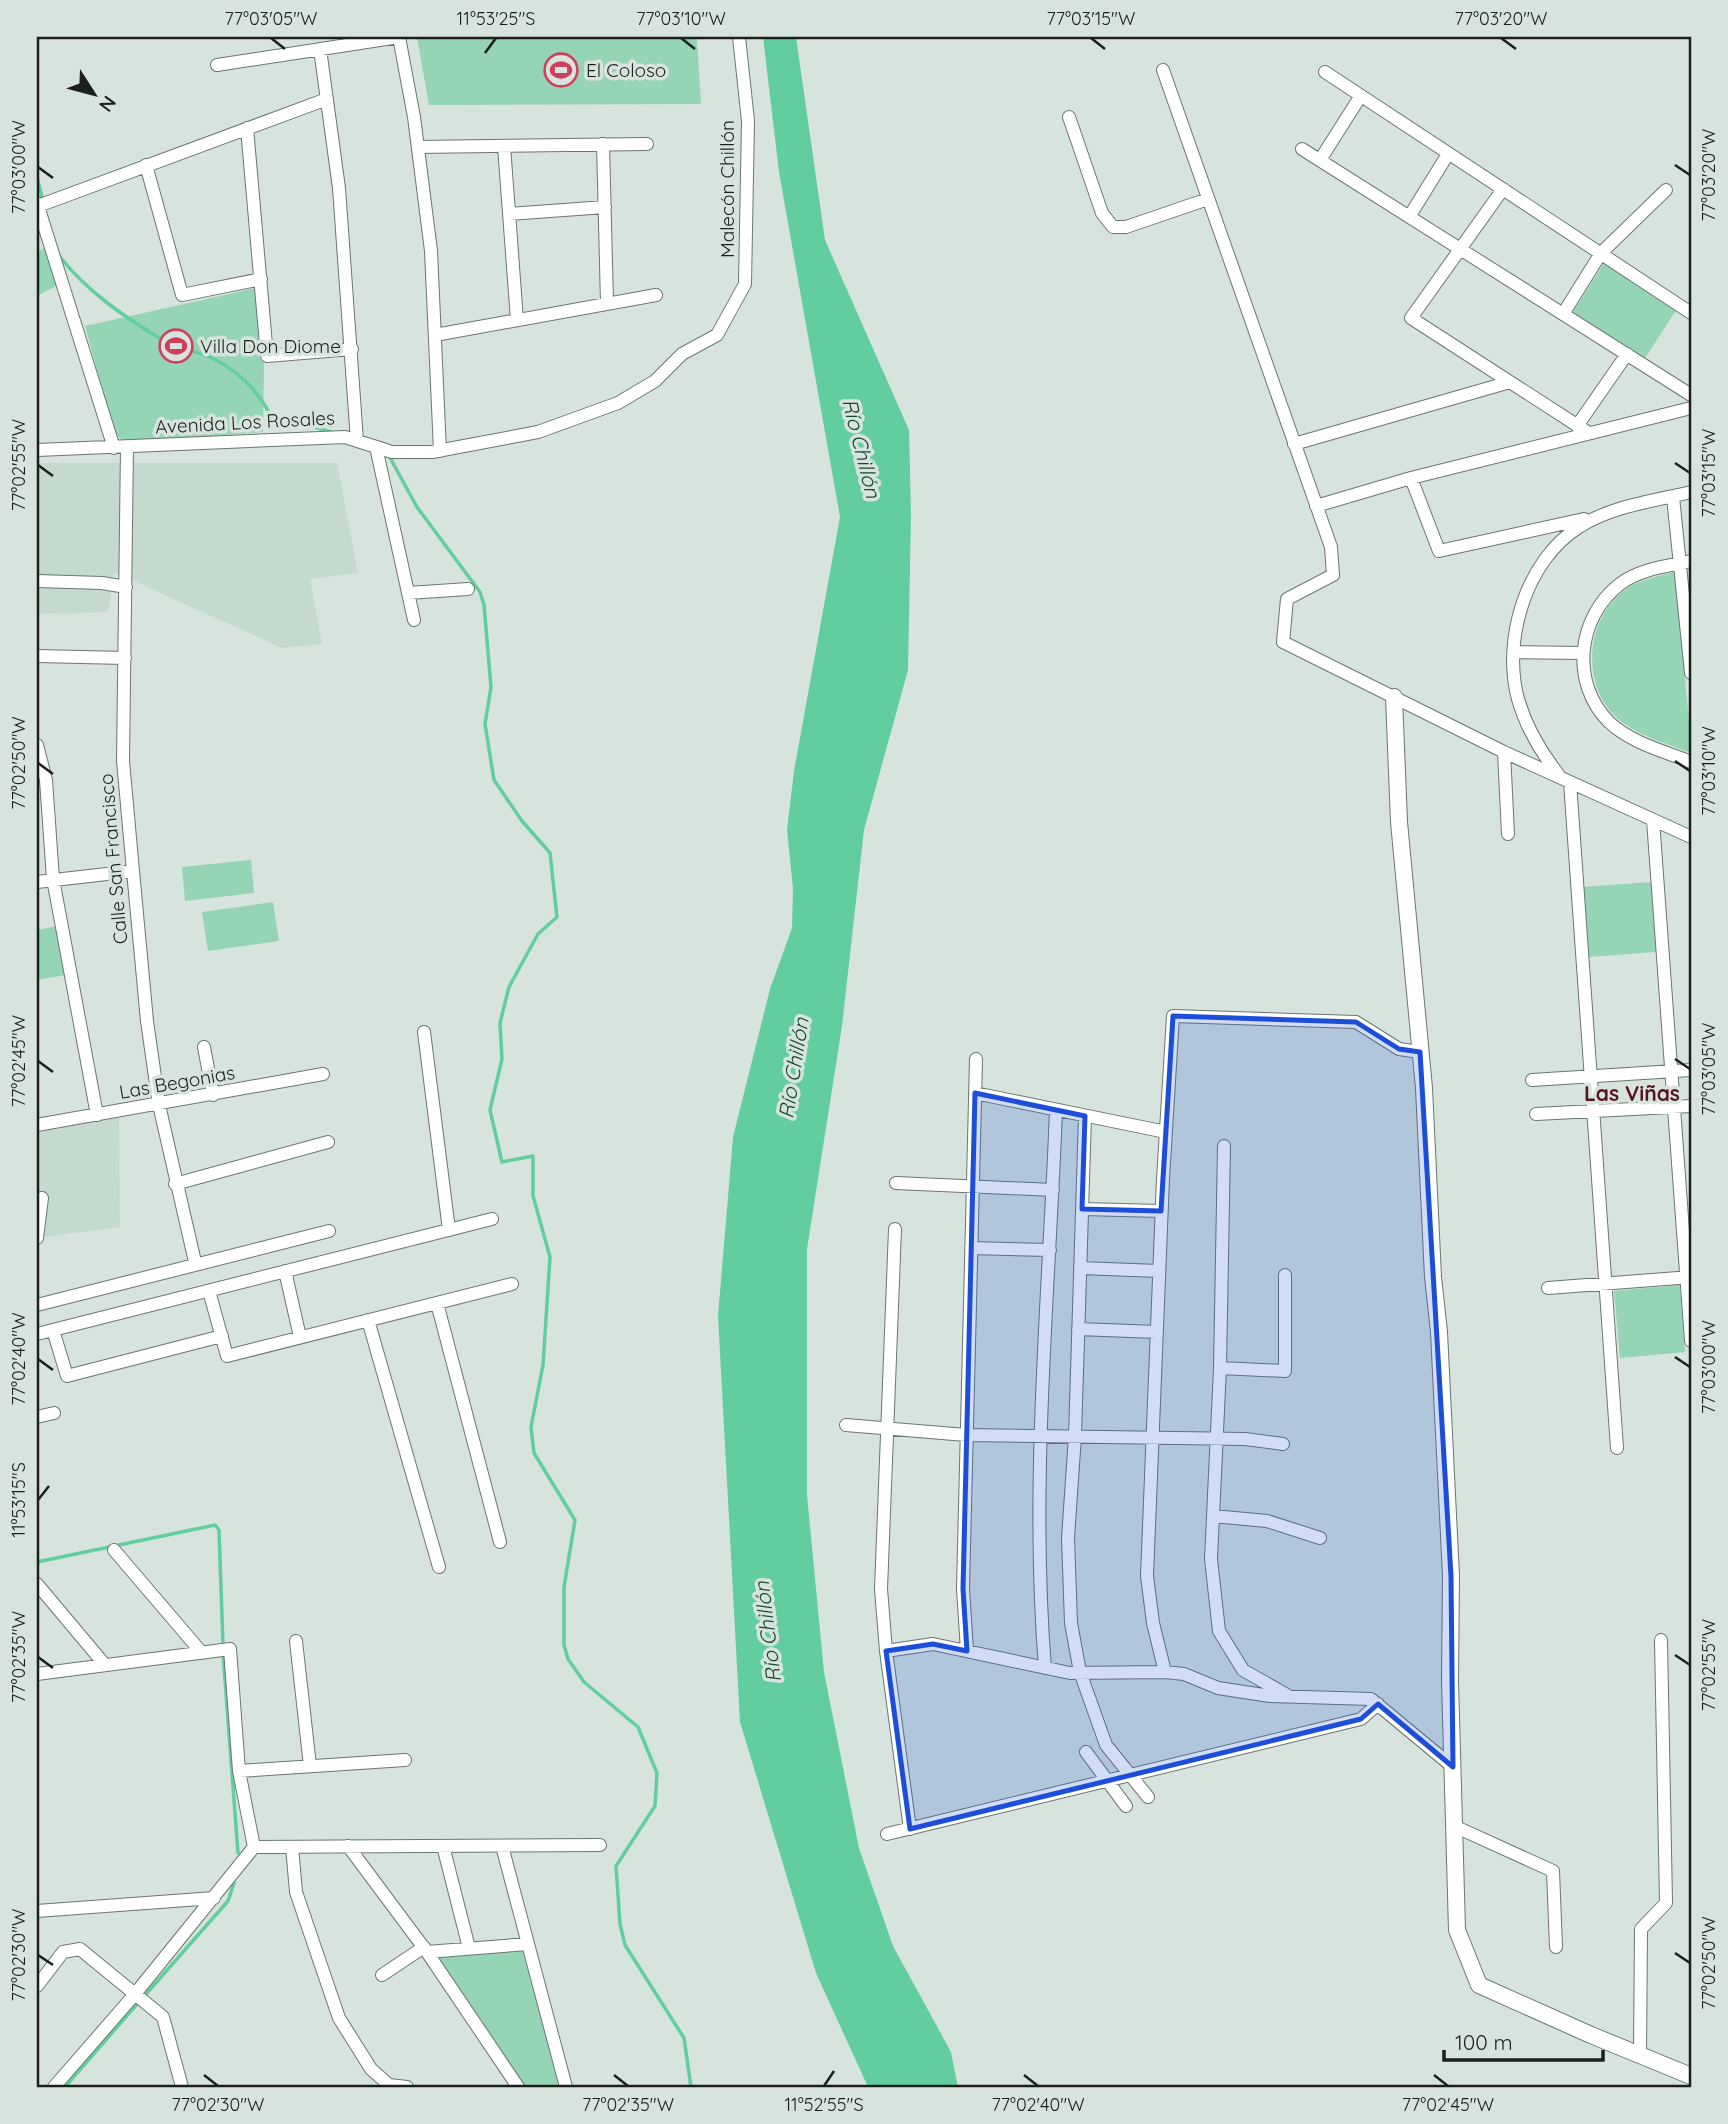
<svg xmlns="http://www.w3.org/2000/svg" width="1728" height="2124" font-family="Quicksand,sans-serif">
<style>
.built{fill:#c5dacf}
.green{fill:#95d4b5}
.water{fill:#62ce9f}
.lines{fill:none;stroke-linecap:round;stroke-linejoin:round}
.stream{stroke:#62ce9f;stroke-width:3.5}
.minor-casing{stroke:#6a7670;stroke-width:14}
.tertiary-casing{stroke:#6a7670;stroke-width:18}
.minor{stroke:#fff;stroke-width:12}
.tertiary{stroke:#fff;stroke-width:16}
.marked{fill:#1d4ed8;fill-opacity:0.2;stroke:#1d4ed8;stroke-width:5;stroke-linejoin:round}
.ticks{fill:none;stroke:#1b201d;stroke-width:2.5}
.labels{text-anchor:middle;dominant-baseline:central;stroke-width:7;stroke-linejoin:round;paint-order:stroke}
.poi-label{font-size:19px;fill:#1b201d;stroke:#d7e4dd;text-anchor:start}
.street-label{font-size:19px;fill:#1b201d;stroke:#d7e4dd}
.water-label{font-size:21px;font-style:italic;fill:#184632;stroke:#d7e4dd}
.neighbourhood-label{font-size:21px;font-weight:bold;fill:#591423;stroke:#d7e4dd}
.neatline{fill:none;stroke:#1b201d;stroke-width:2.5}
.ticks-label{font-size:18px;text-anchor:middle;fill:#1b201d}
</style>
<rect width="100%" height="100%" fill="#d7e4dd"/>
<path class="built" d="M37 463H337L358 573 310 579 322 644 282 648 114 572 108 612 37 614Z
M119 1107 120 1227 37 1238V1121Z"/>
<path class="green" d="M417 37H697L701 104 429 105Z
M44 248 62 283 37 296V252Z
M1604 263 1677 309 1645 358 1573 312Z
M256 288 264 366 263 432 125 443 114 432 85 326Z
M1675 572 1691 742V753C1666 743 1634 735 1614 715 1582 682 1586 624 1620 594 1635 580 1655 577 1675 572Z
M251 860 254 893 185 901 182 867Z
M1651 882 1656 952 1588 957 1583 887Z
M273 902 279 941 208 951 202 912Z
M63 925 72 974 37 980V930Z
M1680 1285 1685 1352 1620 1358 1614 1291Z
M523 1951 560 2087H525L438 1958Z"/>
<path class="water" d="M763 37H796L825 240 909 430 911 514 908 670 864 830 842 1026 807 1249V1495L824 1672 859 1848 893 1946 951 2052 958 2087H868L816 1973 740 1722 718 1316 733 1137 770 989 792 928 793 889 787 830 794 771 840 517 779 172Z"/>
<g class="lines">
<path class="stream" d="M37 178 43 200
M60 257C88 292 123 316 161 339 177 348 196 351 212 358 237 370 257 390 270 414L331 432
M388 454 417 507 480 592 484 605 491 687 485 724 494 780 522 821 550 853 557 917 538 934 509 987 500 1023 502 1059 490 1110 502 1162 533 1156V1196L550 1257 543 1365 531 1427 534 1453 575 1520 564 1587V1645L568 1659 584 1682 638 1727 657 1773 655 1806 616 1866 620 1924 625 1945 684 2038 691 2087
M37 1562 215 1525 219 1530 223 1645
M223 1653 238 1853
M146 1994 228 1901 234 1883
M65 2087 137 2004"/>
<defs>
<path id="minor" d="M399 37 414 117 431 251 440 451
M320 49 339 188 357 441
M217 65 399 37
M1163 70 1331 547 1333 575 1287 599 1283 642 1504 752 1691 837
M1325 72 1691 313
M1069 117 1102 213 1113 227H1126L1208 199
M247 128 267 356 352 349
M603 144 607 303
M504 146 517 320
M418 147 647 144
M1302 149 1691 395
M1320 160 1360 97
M146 165 182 295 261 279
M1503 189 1411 318 1589 433
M37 203 114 448
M38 206 327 99
M509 214 605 207
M1409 217 1448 154
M1563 314 1601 253 1666 190
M435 335 656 295
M1577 426 1627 354
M1294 444 1510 382
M127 447 123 761 133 871 147 1021 159 1105 195 1262
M376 447 414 620
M37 450 345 437 392 452H432L538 432 618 403 655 381 682 354 717 335 745 284 748 121 739 37
M1411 478 1439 551 1584 519
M1673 497 1691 673
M1316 506 1411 478 1691 408
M1691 561C1668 566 1639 569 1620 584 1577 617 1570 683 1609 722 1631 743 1664 751 1691 762
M37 581 102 583 126 587
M408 593 468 589
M1514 652 1582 653
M37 656 125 658
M37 745 46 780 53 879 97 1115
M1504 752 1508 834
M1558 774C1540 751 1526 727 1518 699 1502 640 1526 560 1579 527 1611 506 1655 501 1691 492
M1570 782 1617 1448
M1653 820 1691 1341
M37 882 133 871
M424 1032 449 1230
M204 1047 213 1095
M1532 1080 1691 1070
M975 1093 1166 1132
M1536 1114 1691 1106
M1085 1116 1075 1436 1068 1538 1071 1623 1080 1672 1106 1745 1148 1797
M37 1125 323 1074
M1224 1146 1220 1368 1285 1371V1275
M896 1183 1053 1190
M175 1184 328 1142
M1082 1209 1161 1211
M895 1229 881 1589 886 1651 910 1829
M37 1238 42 1198
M971 1248 1050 1250
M1080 1268 1159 1271
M285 1271 300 1337
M1548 1288 1691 1277
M209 1291 227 1356 512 1284
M437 1303 500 1542
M37 1305 329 1231
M368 1320 439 1567
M1078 1329 1157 1332
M53 1330 67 1376 222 1336
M37 1334 492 1219
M1220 1368 1211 1559 1219 1631 1243 1670 1287 1695
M37 1417 54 1413
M846 1425 966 1435 1245 1439 1283 1444
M1213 1516 1267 1521 1320 1538
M114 1550 202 1653
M37 1584 105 1665
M296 1641 310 1766
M886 1651 933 1644 1070 1673 1165 1672 1184 1674 1218 1688 1270 1696 1371 1699 1453 1767
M967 1651 963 1589 976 1059
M1045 1668C1030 1482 1049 1295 1056 1110
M1165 1672 1153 1623 1147 1576 1163 1179 1173 1016 1356 1022 1399 1049 1420 1052
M37 1674 230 1649 239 1771 254 1847
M1086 1752 1126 1806
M239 1771 405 1760
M1456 1827 1553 1871 1556 1947
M887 1834 1361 1719 1378 1704
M348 1846 427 1952 518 2087
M443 1846 469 1948
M502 1846 566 2087
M292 1847 296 1892 339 2018 371 2069 389 2085 407 2087
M37 1911 214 1898
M427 1952 528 1944
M382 1975 424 1947
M37 1986 63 1952 80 1949 163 2017 182 2087
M1640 2055 1641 1929 1666 1903 1661 1640
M54 2087 135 1994 254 1847 600 1845"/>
<path id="tertiary" d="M1394 697 1399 822 1424 1088 1433 1277 1439 1332 1451 1576 1450 1681 1457 1930 1479 1985 1591 2035 1691 2076"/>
</defs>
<use href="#minor" class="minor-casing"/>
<use href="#tertiary" class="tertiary-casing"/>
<use href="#minor" class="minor"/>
<use href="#tertiary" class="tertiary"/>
</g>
<path class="marked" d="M1173 1016 1356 1022 1399 1049 1420 1052 1451 1576 1453 1767 1378 1704 1361 1719 910 1829 886 1651 933 1644 967 1651 963 1589 975 1093 1085 1116 1082 1209 1161 1211Z"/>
<path class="ticks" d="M271 38 285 49M681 38 695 49M1091 38 1105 49M1501 38 1516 49M485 53 496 38M1675 165 1690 175M38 167 53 178M1675 463 1690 473M38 465 53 476M1675 761 1690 771M38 763 53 774M1675 1059 1690 1069M38 1061 53 1072M1675 1357 1690 1367M38 1359 53 1370M38 1500 49 1486M1675 1655 1690 1665M38 1657 53 1668M1675 1953 1690 1963M38 1955 53 1965M204 2075 218 2086M614 2075 628 2086M1024 2075 1038 2086M1434 2075 1448 2086M824 2086 834 2071"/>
<defs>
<symbol id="stadium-ring" viewBox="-11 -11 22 22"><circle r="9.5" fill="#d7e4dd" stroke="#d0405d" stroke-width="1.5"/><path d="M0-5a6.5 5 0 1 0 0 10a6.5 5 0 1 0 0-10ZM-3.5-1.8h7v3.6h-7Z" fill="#d0405d"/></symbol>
</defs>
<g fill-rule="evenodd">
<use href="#stadium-ring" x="542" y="51" width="38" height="38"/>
<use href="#stadium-ring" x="157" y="327" width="38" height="38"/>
</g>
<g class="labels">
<g class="poi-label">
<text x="586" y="70">El Coloso</text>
<text x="200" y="346">Villa Don Diome</text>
</g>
<g class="street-label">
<text transform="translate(727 189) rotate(-90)">Malecón Chillón</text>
<text transform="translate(245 422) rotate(-3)">Avenida Los Rosales</text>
<text transform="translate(113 859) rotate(-95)">Calle San Francisco</text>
<text transform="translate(177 1082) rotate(-10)">Las Begonias</text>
</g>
<g class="water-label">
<text transform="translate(862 448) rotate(76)">Río Chillón</text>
<text transform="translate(793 1068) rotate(-81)">Río Chillón</text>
<text transform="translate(767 1632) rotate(-97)">Río Chillón</text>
</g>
<g class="neighbourhood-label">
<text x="1632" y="1093">Las Viñas</text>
</g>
</g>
<rect width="1728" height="2124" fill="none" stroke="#d7e4dd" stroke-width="77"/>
<g transform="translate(94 94) rotate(126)" stroke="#d7e4dd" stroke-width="5" paint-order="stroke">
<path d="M0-5L12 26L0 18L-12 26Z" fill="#1b201d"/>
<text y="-10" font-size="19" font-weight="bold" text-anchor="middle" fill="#1b201d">N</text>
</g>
<path d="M1444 2050v10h159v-10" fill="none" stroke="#1b201d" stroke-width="3.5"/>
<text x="1455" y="2050" font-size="21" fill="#1b201d" stroke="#d7e4dd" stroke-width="5" paint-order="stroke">100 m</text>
<rect x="38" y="38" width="1652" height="2048" class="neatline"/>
<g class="ticks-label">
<text x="271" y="25">77°03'05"W</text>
<text x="496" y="25">11°53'25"S</text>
<text x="681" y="25">77°03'10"W</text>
<text x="1091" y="25">77°03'15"W</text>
<text x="1501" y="25">77°03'20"W</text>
<text transform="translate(19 167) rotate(-90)" y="6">77°03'00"W</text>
<text transform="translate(1709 175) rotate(-90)" y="6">77°03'20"W</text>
<text transform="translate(19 465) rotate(-90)" y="6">77°02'55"W</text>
<text transform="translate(1709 473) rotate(-90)" y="6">77°03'15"W</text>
<text transform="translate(19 763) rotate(-90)" y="6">77°02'50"W</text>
<text transform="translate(1709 771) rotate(-90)" y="6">77°03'10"W</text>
<text transform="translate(19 1061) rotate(-90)" y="6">77°02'45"W</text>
<text transform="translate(1709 1069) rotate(-90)" y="6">77°03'05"W</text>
<text transform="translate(19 1359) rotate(-90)" y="6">77°02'40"W</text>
<text transform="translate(1709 1367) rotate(-90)" y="6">77°03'00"W</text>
<text transform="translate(19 1500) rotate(-90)" y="6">11°53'15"S</text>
<text transform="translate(19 1657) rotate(-90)" y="6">77°02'35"W</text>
<text transform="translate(1709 1665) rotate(-90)" y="6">77°02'55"W</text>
<text transform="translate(19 1955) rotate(-90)" y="6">77°02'30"W</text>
<text transform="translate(1709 1963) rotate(-90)" y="6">77°02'50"W</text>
<text x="218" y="2111">77°02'30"W</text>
<text x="628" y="2111">77°02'35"W</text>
<text x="824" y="2111">11°52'55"S</text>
<text x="1038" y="2111">77°02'40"W</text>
<text x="1448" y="2111">77°02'45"W</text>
</g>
</svg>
